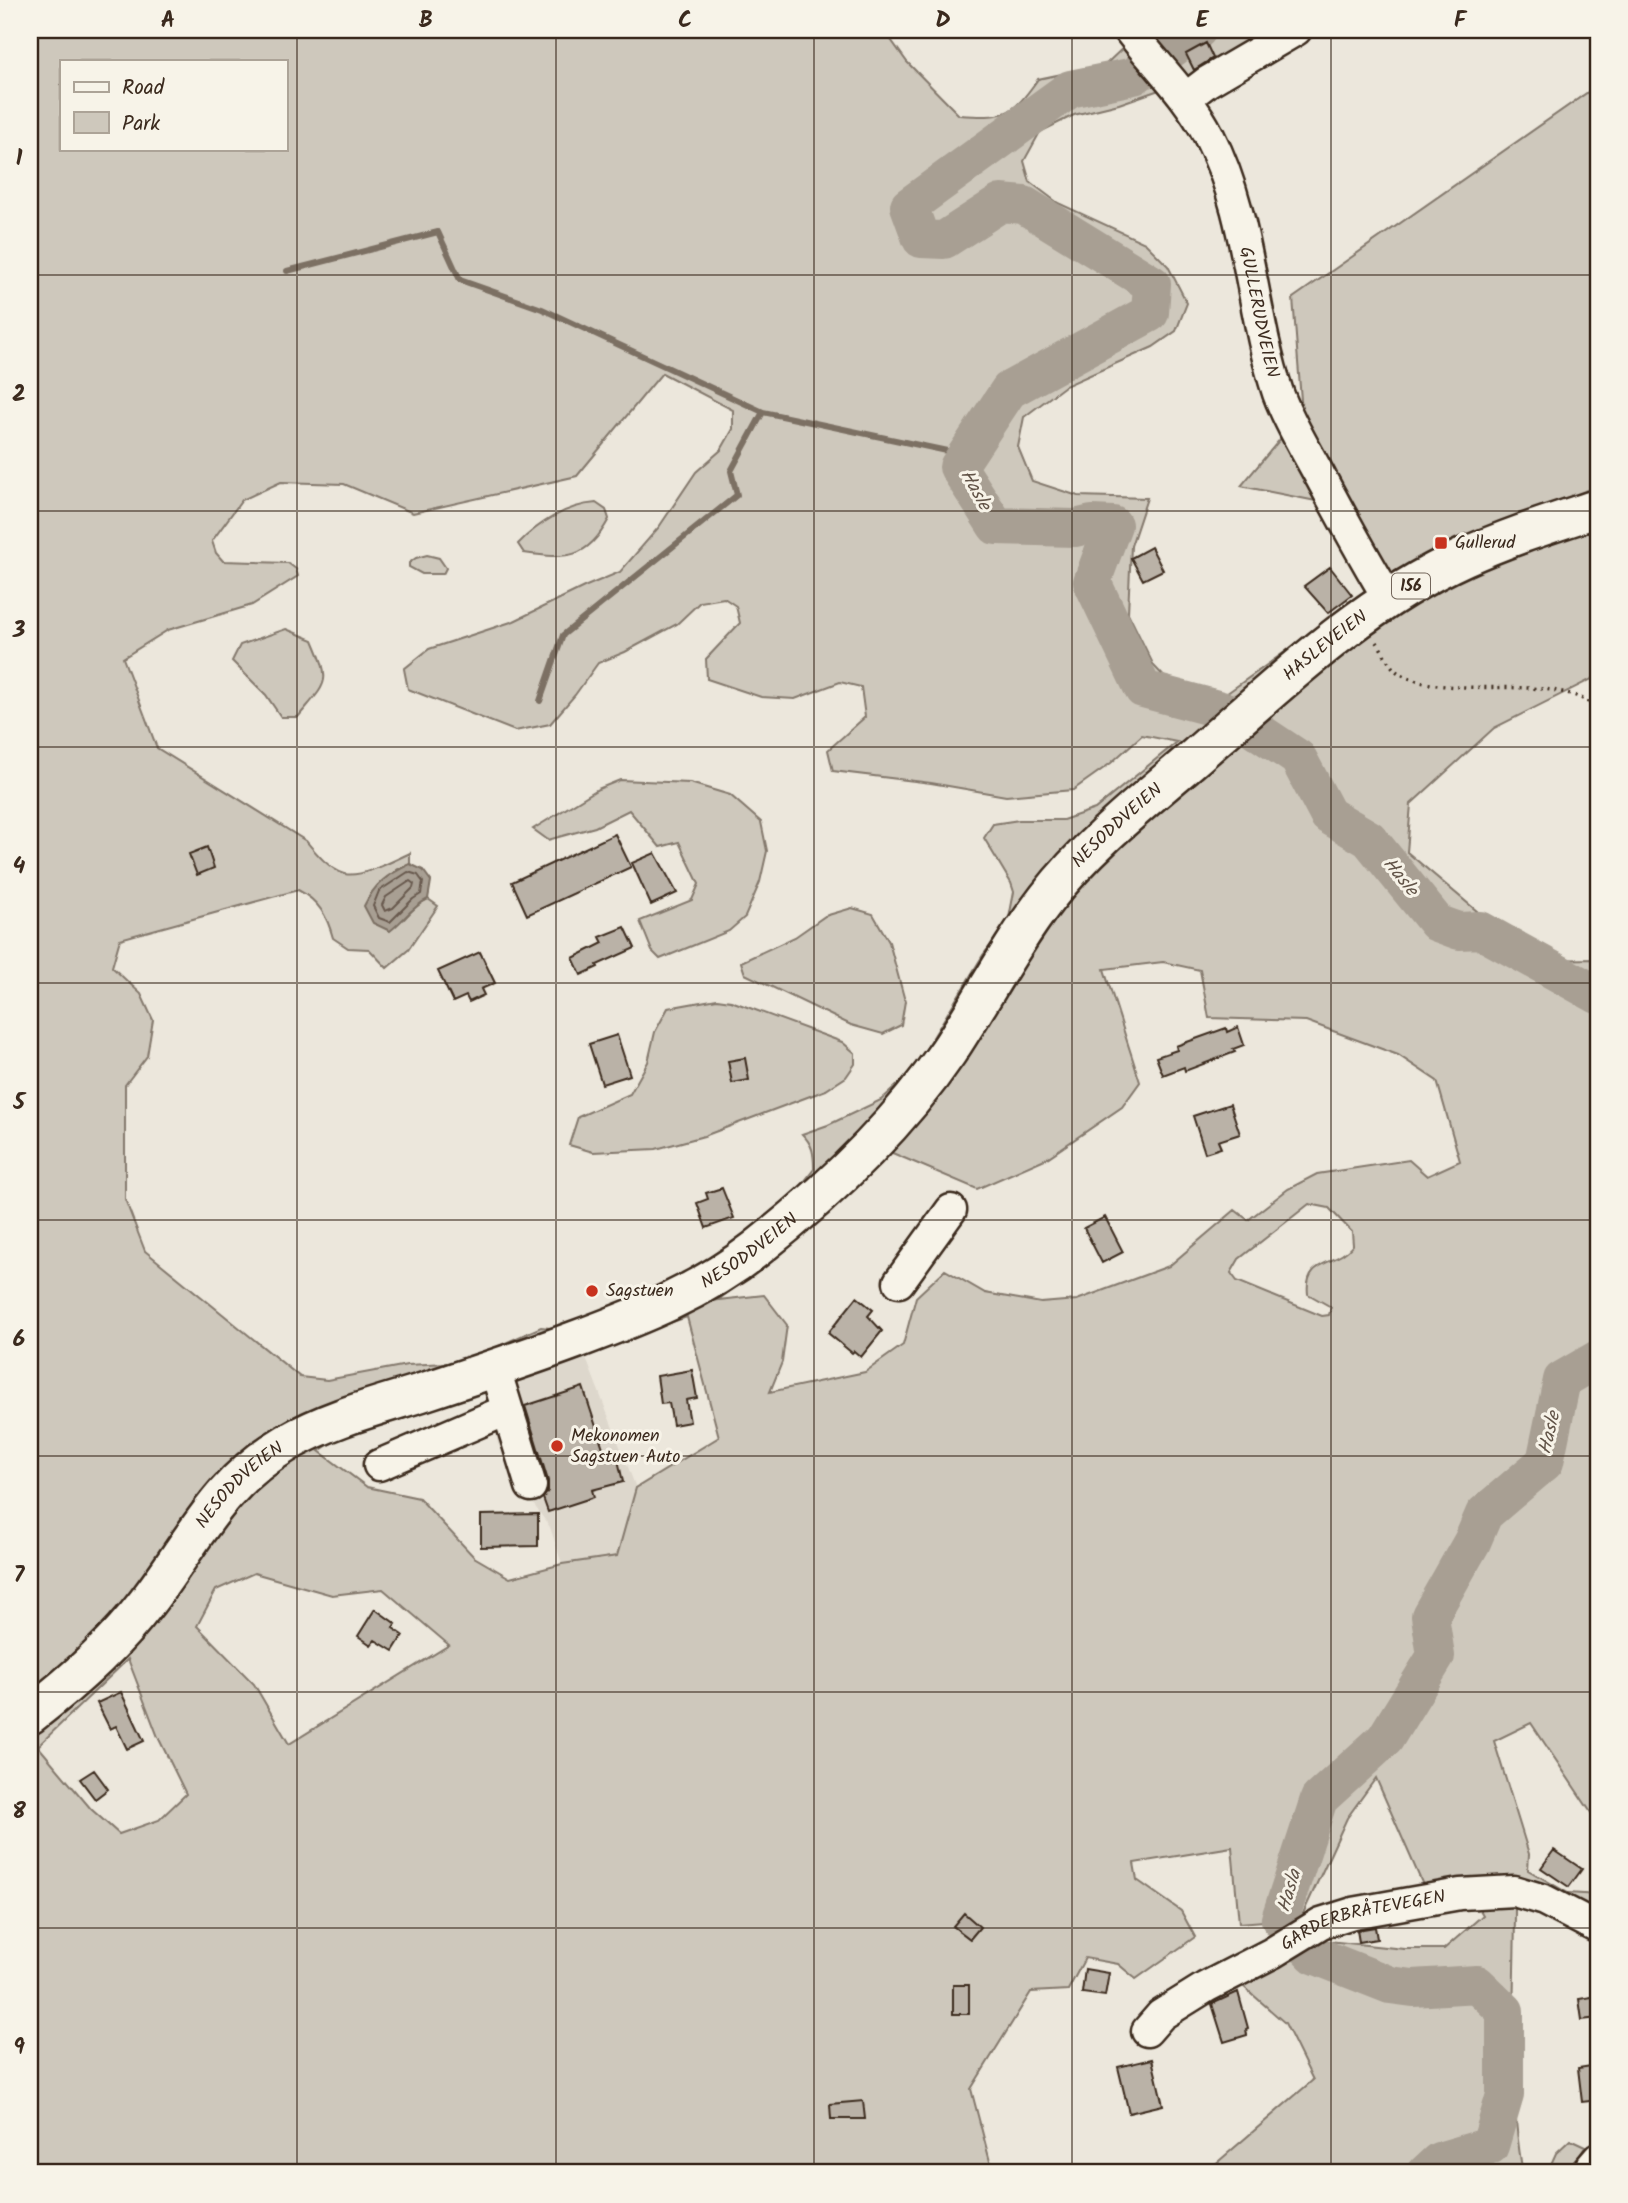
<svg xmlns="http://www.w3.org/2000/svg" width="1628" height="2203" font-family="Kalam,sans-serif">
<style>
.built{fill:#ddd7cc}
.green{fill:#cec8bc;stroke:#84796d;stroke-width:2;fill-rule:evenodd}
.water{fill:#a89f93;stroke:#7c7064;stroke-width:2}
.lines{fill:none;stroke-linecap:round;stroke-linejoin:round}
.shore{stroke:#67594d;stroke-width:2}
.stream{stroke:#7c7064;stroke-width:6}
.river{stroke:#a89f93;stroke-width:38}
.building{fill:#bab2a7;stroke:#3b2a1e;stroke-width:2}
.minor-casing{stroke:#3b2a1e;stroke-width:35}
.major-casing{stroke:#3b2a1e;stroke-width:42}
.path{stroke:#3b2a1e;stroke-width:3.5;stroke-dasharray:2 5;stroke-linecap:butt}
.minor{stroke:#f7f3e8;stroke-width:30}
.major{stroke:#f7f3e8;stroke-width:37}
.grid{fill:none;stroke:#3b2a1e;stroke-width:2;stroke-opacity:0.55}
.poi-dot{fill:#c8321e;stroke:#f7f3e8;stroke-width:2.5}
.labels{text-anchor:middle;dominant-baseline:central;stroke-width:6;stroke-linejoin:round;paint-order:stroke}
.shield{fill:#f7f3e8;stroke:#73665b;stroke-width:2}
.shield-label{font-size:16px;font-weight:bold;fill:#3b2a1e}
.street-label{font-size:18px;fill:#3b2a1e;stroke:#f7f3e8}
.poi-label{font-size:18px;fill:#3b2a1e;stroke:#f7f3e8;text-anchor:start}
.water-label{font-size:19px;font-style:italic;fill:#615347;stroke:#f7f3e8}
.neatline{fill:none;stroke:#3b2a1e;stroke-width:2.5}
.grid-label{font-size:23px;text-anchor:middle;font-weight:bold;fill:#3b2a1e}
</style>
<rect width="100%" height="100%" fill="#ece7dc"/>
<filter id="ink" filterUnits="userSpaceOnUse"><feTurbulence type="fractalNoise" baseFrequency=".0143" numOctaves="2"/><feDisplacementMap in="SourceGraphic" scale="14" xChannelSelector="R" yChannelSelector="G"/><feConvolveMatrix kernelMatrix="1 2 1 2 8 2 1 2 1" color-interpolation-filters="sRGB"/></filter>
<g filter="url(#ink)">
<path class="built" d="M584 1353 636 1488 617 1556 562 1564 550 1527 534 1505 498 1444 487 1390Z"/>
<path class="green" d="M30 30H884L907 62 959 115C1005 118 1011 117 1038 79L1105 65 1127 44 1130 30H1281L1185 81 1119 104 1074 115 1040 132 1024 161 1030 182 1058 203 1145 243 1168 266 1187 303 1176 331 1153 347 1065 386 1024 417 1018 447 1032 481 1078 496 1147 498 1131 546 1128 613 1154 666 1171 684 1216 701 1362 597 1379 563 1356 509 1241 486 1302 413 1293 298 1598 85V676L1494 728 1411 804 1407 852 1535 960 1598 959V1823L1531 1723 1494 1741 1529 1854 1528 1870 1568 1893 1598 1895V1923L1515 1904C1515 1990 1507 2089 1523 2173H1205L1313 2080 1285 2023 1235 1979 1319 1940 1404 1949H1444L1483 1915 1467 1887 1426 1892 1376 1778 1347 1818 1301 1918 1239 1923 1232 1847 1134 1863 1137 1880 1181 1911 1195 1937 1136 1979 1118 1964 1085 1958 1068 1990 1031 1992 971 2089 993 2173H30ZM61 61H285V149H61ZM662 373 733 410V429L721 450 696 472 659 527 620 572 584 587 514 621 429 649 404 669 408 689 515 731 550 724 575 695 598 663 625 652 677 624 700 602 724 598 736 606 740 623 706 659 707 679 761 697 795 699 840 682 861 687 865 717 828 750 833 771 931 783 1006 796 1073 790 1111 763 1142 735 1177 742 1095 809 1063 820H1019L993 824 984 838 1011 883 1014 892 1008 923 983 955 912 1072 881 1100 828 1125 802 1134C813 1145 814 1153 814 1169L786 1205 725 1252 646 1294 559 1329 541 1327 474 1357 448 1363 407 1365 327 1380 300 1377 145 1251 125 1199V1085L147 1056 153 1020 141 994 112 967 120 939 298 890C319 901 327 916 333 938L348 948 369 949 387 968 408 950 438 906 428 899 418 904 404 919 396 870 410 864V853C395 860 361 878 345 874 329 869 316 853 306 841L157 748 123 658 168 630 252 605 298 576 296 569 288 563 223 561 216 553 212 541 242 500 281 482 344 484 413 513 577 476ZM1163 962 1200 970 1209 1018 1306 1021 1398 1055 1437 1081 1460 1161 1427 1176 1409 1160 1317 1174 1288 1189 1248 1220 1235 1210 1169 1266 1077 1300 1041 1303 985 1293 945 1270 916 1297 903 1345 865 1372 770 1392 782 1362 787 1325 764 1295 718 1300 743 1281 890 1152 977 1189 1047 1158 1122 1107 1140 1082 1104 969ZM1309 1204 1329 1208 1352 1232 1353 1245C1336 1267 1304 1258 1308 1294L1331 1307 1329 1315 1322 1316 1237 1281 1231 1273 1239 1259ZM687 1317 719 1437 636 1488 617 1556 562 1564 510 1578 474 1557 419 1498 367 1487 319 1451 345 1434ZM254 1573 332 1595 383 1589 449 1645 289 1744 254 1684 197 1626 216 1590ZM128 1659 158 1737 186 1794 159 1820 119 1834 91 1809 38 1746Z
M596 503 606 510 609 519C587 560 567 559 524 553L518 544C538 523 567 505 596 503Z
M427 555 439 558 446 568 443 574H422L409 567V563L416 558Z
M286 629 313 640C332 684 327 682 298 717H281L266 695 232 661 240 645Z
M620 780 690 783 730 795 761 822 767 851 760 882 745 917 729 931 660 959 652 951 640 921 692 900 699 884 679 842 660 847 629 810 595 827 548 840 533 829 598 789Z
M852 908 873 914 889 942 905 1001 901 1025 883 1034 851 1025 745 974 741 962 795 937 825 916Z
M717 999 731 1001 842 1042 855 1053V1064L846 1077 826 1090 704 1136 656 1149 593 1152 569 1145 578 1117 630 1094 648 1062 655 1032 668 1008Z
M1570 2140 1585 2147 1569 2173H1547L1556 2153Z"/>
<path class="water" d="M410 864 423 870 431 881 428 899C413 906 403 921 390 931L373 923 364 906C375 883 387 875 410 864Z"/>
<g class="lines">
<path class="shore" d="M408 872 418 875 423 882 421 894 413 899 390 922 379 918 373 906 379 891Z
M410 881 414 884 413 888 393 908 385 911 382 905 386 897Z"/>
<path class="stream" d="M287 271 438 232 460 280 542 309 763 412 966 455
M540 701 563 635 737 495 731 471 763 412"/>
<path class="river" d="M1198 30 1134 76 1070 89 909 206 921 239 944 240 1001 203 1024 205 1152 284 1150 313 1009 390 958 467 996 526 1075 528 1092 524 1113 525 1092 582 1143 689 1229 712 1298 758 1328 815 1369 839 1437 923 1459 931 1480 930 1598 995
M1426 2173 1439 2161 1490 2146 1505 2095V2011L1477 1984 1413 1988 1390 1985 1314 1955 1280 1919 1319 1799 1385 1739 1436 1656 1430 1616 1472 1542 1484 1514 1545 1462 1562 1380 1598 1359"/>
</g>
<path class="building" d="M1206 43 1213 58 1194 70 1186 54Z
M1151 547 1163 570 1143 580 1131 558Z
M1330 567 1352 595 1328 613 1304 586Z
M615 834 631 867 527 915 512 882Z
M207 847 214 868 197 875 189 854Z
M655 853 677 893 651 905 632 863Z
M625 927 635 948 597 965 598 967 581 975 573 958 603 943 600 937Z
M480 952 495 983 481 989 484 995 469 1002 466 996 453 1002 438 971Z
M1238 1027 1244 1045 1233 1049 1235 1052 1185 1071 1184 1067 1163 1075 1156 1057 1177 1050 1176 1046 1226 1028 1227 1032Z
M617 1035 630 1075 602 1084 589 1044Z
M745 1058 749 1080 732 1083 728 1061Z
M1230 1104 1240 1134 1218 1141 1221 1148 1205 1153 1193 1116Z
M722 1188 734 1218 706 1228 697 1203 708 1199 706 1193Z
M1105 1217 1123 1252 1102 1263 1084 1228Z
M857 1297 873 1310 868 1316 882 1331 861 1357 854 1351 852 1353 828 1333Z
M692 1370 697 1398 686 1400 690 1422 673 1425 669 1403 661 1404 657 1376Z
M583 1387 605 1454 616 1451 623 1482 592 1490 594 1497 548 1512 543 1498 548 1491V1481L525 1406Z
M538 1514V1546L481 1547V1515Z
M375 1609 396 1624 393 1628 403 1635 393 1651 375 1640 371 1645 358 1636Z
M121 1692 144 1741 127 1749 116 1726 110 1729 97 1703Z
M94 1770 108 1789 95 1799 80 1779Z
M1554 1850 1582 1869 1569 1887 1541 1868Z
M964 1913 980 1927 970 1939 953 1926Z
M1375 1927 1377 1939 1359 1942 1357 1930Z
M1085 1969 1109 1973 1105 1996 1082 1993Z
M953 1985H969V2014H953Z
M1238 1992 1248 2028 1246 2029 1247 2035 1224 2042 1212 2004Z
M1598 1996V2018L1582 2020 1579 1999Z
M1152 2059 1163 2105 1129 2113 1118 2067Z
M1598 2065V2100L1582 2102 1578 2068Z
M863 2101 865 2119H831L830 2104Z"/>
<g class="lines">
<defs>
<g id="minor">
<path id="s1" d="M1129 30C1156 65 1189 96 1209 136 1250 215 1250 309 1278 393 1289 423 1306 450 1321 478 1343 519 1365 560 1389 599"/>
<path d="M1186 98 1207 82 1296 30"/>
<path d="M899 1282 951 1210"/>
<path d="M495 1369 531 1486"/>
<path d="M379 1465 507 1410"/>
<path id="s2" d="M1147 2031 1161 2015 1206 1987 1272 1953 1321 1923 1353 1913 1460 1894 1514 1891 1544 1900 1598 1928"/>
<path d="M1586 2173 1598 2159"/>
</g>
<g id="major">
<path id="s3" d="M30 1715C73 1682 114 1646 147 1602 194 1541 217 1484 287 1443 328 1419 375 1407 420 1393 472 1376 524 1359 575 1340 640 1316 701 1292 756 1249 827 1193 897 1127 948 1052 982 1001 1010 946 1047 898 1089 844 1144 801 1195 757 1278 685 1362 603 1464 557 1508 537 1553 523 1598 508"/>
</g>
</defs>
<use href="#minor" class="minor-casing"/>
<use href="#major" class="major-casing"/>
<path class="path" d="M1377 642C1383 651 1390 668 1399 673 1447 704 1563 668 1598 711"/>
<use href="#minor" class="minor"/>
<use href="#major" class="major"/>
</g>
</g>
<path class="grid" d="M297 30V2173M556 30V2173M814 30V2173M1072 30V2173M1331 30V2173M30 275H1598M30 511H1598M30 747H1598M30 983H1598M30 1220H1598M30 1456H1598M30 1692H1598M30 1928H1598"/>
<g class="poi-dot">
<rect x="1434" y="536" width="14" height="14" rx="3.5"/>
<circle cx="592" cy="1291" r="7"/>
<circle cx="557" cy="1446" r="7"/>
</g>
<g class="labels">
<rect class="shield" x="1392" y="573.5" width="38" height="25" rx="5"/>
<g class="shield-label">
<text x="1411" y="586">156</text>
</g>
<g class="street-label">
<text stroke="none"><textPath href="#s1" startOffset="317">GULLERUDVEIEN</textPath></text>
<text stroke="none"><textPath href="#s3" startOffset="1722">HASLEVEIEN</textPath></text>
<text stroke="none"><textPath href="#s3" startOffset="1447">NESODDVEIEN</textPath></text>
<text stroke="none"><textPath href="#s3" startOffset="880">NESODDVEIEN</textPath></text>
<text stroke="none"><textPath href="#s3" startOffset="313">NESODDVEIEN</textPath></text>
<text stroke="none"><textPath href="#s2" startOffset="247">GARDERBRÅTEVEGEN</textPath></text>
</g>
<g class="poi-label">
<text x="1455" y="543">Gullerud</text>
<text x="606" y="1291">Sagstuen</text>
<text x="571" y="1436">Mekonomen<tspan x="571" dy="21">Sagstuen Auto</tspan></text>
</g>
<g class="water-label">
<text transform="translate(975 490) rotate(61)">Hasle</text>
<text transform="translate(1400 877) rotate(51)">Hasle</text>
<text transform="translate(1550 1433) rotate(-77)">Hasle</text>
<text transform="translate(1290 1891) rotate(-74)">Hasla</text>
</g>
</g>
<rect width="1628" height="2203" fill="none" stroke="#f7f3e8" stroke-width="77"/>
<rect x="60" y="60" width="228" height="91" fill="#f7f3e8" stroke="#aca397" stroke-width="2"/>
<rect x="74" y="82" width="35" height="10" fill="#f7f3e8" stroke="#aca397" stroke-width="2"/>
<text x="122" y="94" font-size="21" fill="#3b2a1e">Road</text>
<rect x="74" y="112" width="35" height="21" fill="#cec8bc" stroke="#aca397" stroke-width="2"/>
<text x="122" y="130" font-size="21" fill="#3b2a1e">Park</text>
<rect x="38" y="38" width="1552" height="2126" class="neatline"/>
<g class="grid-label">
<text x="168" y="27">A</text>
<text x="426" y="27">B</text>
<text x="685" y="27">C</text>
<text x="943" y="27">D</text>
<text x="1202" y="27">E</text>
<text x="1460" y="27">F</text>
<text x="19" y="165">1</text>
<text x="19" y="401">2</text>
<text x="19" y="637">3</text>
<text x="19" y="873">4</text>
<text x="19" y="1109">5</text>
<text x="19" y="1346">6</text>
<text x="19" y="1582">7</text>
<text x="19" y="1818">8</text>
<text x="19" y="2054">9</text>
</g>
</svg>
